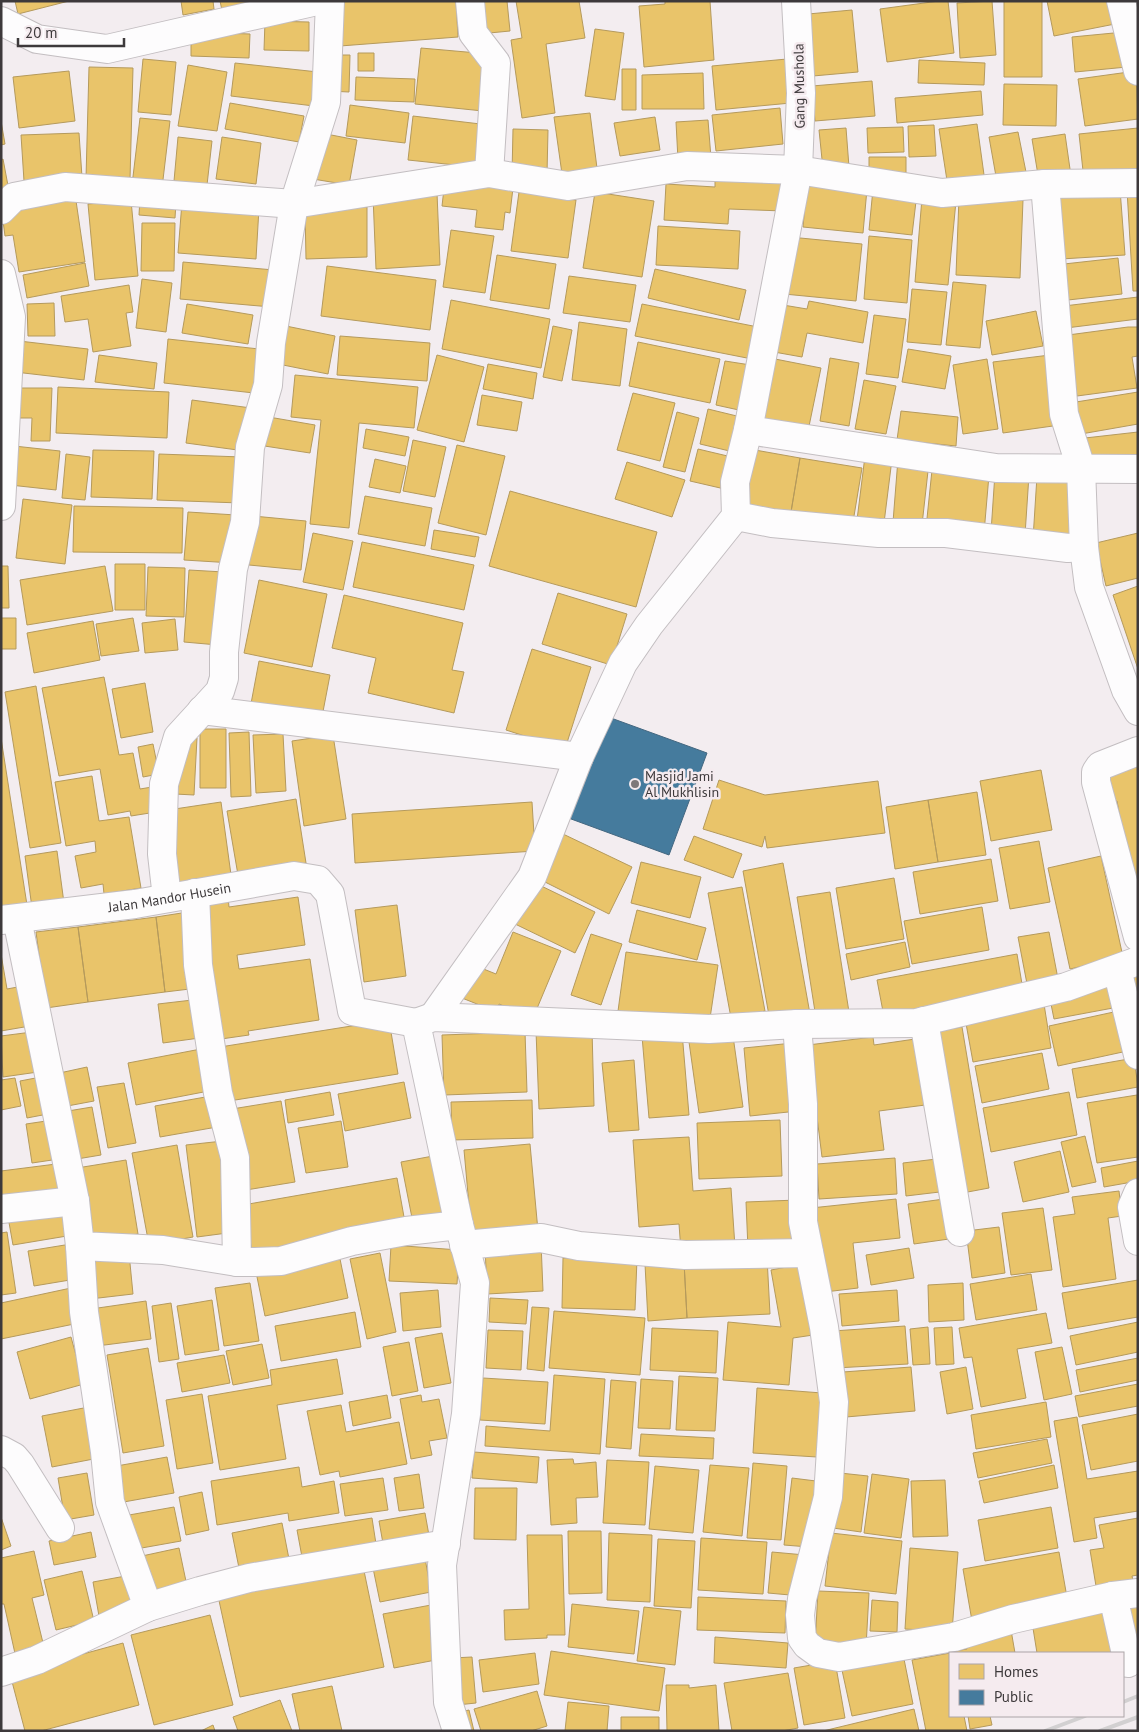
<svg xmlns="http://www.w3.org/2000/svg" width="1139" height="1732" font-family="'PT Sans',sans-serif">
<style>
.homes{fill:#e9c46a;stroke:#b59a5c}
.public{fill:#457b9d;stroke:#436780}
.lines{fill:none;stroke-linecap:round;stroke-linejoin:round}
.minor-casing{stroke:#c3bec1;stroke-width:30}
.minor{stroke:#fdfcfd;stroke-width:28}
.rail{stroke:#d2d0d1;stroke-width:4}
.poi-dot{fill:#7d787a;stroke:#f5ebef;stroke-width:2}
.labels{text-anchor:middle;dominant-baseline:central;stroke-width:5;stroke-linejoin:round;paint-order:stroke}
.street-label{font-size:14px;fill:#3d393b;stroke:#f5ebef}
.poi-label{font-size:14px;fill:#3d393b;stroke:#f5ebef;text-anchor:start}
</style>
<rect width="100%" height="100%" fill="#f3edf0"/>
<path class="homes" d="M15 1H69L18 14Z
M181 1H213L214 9 183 15Z
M220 1H252L254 9 223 15Z
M336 1H456L458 37 340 46Z
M476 1H507L510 31 479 34Z
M516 1H579L585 38 546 44 555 113 522 118 511 40 522 38Z
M665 1H710L714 60 644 67 639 6 665 4Z
M939 1H948L954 53 887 62 880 9Z
M992 1 996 55 960 58 957 3Z
M1004 1H1042V77H1004Z
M1047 1H1111L1115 24 1054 36Z
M852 10 858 72 813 76 808 14Z
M265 21 309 22V51L264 50Z
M595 29 624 33 615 100 585 96Z
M191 32 250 34 249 58 191 56Z
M1124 32 1127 67 1075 72 1072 37Z
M421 48 489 54 483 111 415 104Z
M358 53H374V71H358Z
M329 55H350L349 92 329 91Z
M143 59 176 62 171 115 138 112Z
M787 59 791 103 716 110 712 66Z
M919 60 985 63 984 85 918 83Z
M235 63 318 72 314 106 231 96Z
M188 65 227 72 217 131 178 126Z
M89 67 133 68 130 179 86 178Z
M622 69H636V110H622Z
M69 71 75 121 19 128 13 77Z
M1136 71 1138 119 1085 126 1078 79Z
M703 73 704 109H642V75Z
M356 77 415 79 414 102 355 100Z
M872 81 875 116 815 121 812 86Z
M1004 84 1057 85 1056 126 1003 125Z
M981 91 983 115 897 123 895 98Z
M230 103 304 116 299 142 225 129Z
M350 105 409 113 405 143 346 136Z
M780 108 783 144 716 151 712 115Z
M590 113 598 176 563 181 554 117Z
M413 116 489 125 484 168 408 160Z
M655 117 660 150 620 156 614 123Z
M140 118 170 121 162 188 132 185Z
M708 120 711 158 678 160 676 122Z
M1 121 5 144 1 145Z
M977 124 985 182 948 187 939 129Z
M934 125 936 156 909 157 908 126Z
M903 127 904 152 868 153 867 128Z
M846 128 849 167 823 169 819 130Z
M1138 128V174L1084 180 1079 134Z
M513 129 548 130 547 174H512Z
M1018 132 1027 177 997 182 989 137Z
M79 133 82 177 24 181 21 135Z
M321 133 357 140 349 185 313 179Z
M1065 134 1071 176 1039 181 1032 139Z
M178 137 212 141 207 185 174 181Z
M222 137 261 143 256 184 216 179Z
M869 157H906V176L869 177Z
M3 159 9 191 1 192V160Z
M715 178 784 181 783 211 729 209 728 224 664 220 666 184 715 187Z
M445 180 513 188 510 213 505 212 503 230 475 227 477 210 442 206Z
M807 182 867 189 863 233 803 227Z
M873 189 917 193 912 235 869 230Z
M1120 189 1125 255 1061 259 1056 193Z
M1138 189V291H1133L1127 190Z
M519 192 576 200 568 258 511 251Z
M595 192 654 201 642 277 583 268Z
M437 193 440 265 376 269 373 196Z
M75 194 85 262 19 272 13 235 5 236 2 213Z
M140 198 176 202 175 218 139 215Z
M922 198 956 201 948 285 915 282Z
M959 198 1023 200 1020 278 956 275Z
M131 200 138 276 95 280 88 204Z
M182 202 259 208 256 259 178 253Z
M367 207V257L306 259 305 209Z
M142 223H175L174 271H141Z
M658 226 740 231 738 269 656 265Z
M451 230 494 236 485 293 443 287Z
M869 236 912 240 907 303 864 299Z
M790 237 862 244 856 301 784 294Z
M497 255 556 264 549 309 490 300Z
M1118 258 1122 294 1059 301 1055 265Z
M183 262 274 270 271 307 180 299Z
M85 263 89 286 27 298 23 275Z
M327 266 436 280 430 330 321 316Z
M655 269 746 290 739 320 648 298Z
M569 276 636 285 630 322 563 313Z
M142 279 172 283 166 332 136 328Z
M953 282 986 285 980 348 946 345Z
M129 285 133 312 126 313 131 346 93 352 88 319 65 322 61 296Z
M912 289 947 292 941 345 907 342Z
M1138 297V319L1066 328 1064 306Z
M451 300 550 319 541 368 442 349Z
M809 301 868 312 863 343 807 333 802 357 774 352 783 305 807 309Z
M54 303 55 336H28L27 304Z
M187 304 253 315 248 344 182 333Z
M642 304 758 327 752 359 635 336Z
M1036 311 1043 346 992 355 986 321Z
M874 315 906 319 898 378 866 374Z
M579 322 627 329 620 386 572 380Z
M281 325 335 336 328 374 273 363Z
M553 326 572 330 562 381 543 377Z
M1128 327H1138V356L1132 357 1137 388 1077 396 1068 335Z
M340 336 430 343 427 381 337 375Z
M168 339 259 349 254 393 164 383Z
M19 341 88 349 84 380 15 372Z
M638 342 720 359 710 403 629 386Z
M908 349 951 356 945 389 902 382Z
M99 355 157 363 154 389 95 382Z
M437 355 484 367 464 442 417 430Z
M1050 355 1060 425 1003 433 993 362Z
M770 358 821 368 807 436 756 426Z
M830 358 859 363 849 426 820 421Z
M987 359 998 429 963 434 953 365Z
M725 361 757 366 748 412 716 405Z
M488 364 537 373 533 399 483 389Z
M295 375 418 387 414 428 359 423 349 528 310 524 321 420 291 417Z
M864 380 896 386 886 434 855 429Z
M58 387 169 392 167 438 56 433Z
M13 388H52L50 441H31L32 418H13Z
M1138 392V424L1081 434 1076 402Z
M633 393 675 403 660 461 617 450Z
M482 395 522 402 517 431 477 425Z
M192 400 251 408 245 451 186 443Z
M708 409 745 418 738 453 700 444Z
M901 411 958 417 956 446 897 440Z
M677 412 699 418 685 472 663 467Z
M263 416 315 425 310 453 258 445Z
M366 429 409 437 405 456 363 448Z
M1138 432V458L1087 463 1085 438Z
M413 440 446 447 435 497 403 491Z
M457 445 505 456 486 535 438 523Z
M14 446 60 451 56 490 10 485Z
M698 449 736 458 729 490 690 481Z
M93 450 154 451 152 499 91 497Z
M755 450 800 458 791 512 745 505Z
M66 454 90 457 85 500 62 498Z
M159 454 242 457 240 503 157 500Z
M865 456 892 459 884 523 857 520Z
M800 458 862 468 853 522 791 512Z
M375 459 406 466 400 493 369 487Z
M898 459 929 462 922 525 893 522Z
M627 462 685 480 672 517 615 499Z
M932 470 989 475 984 533 926 528Z
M995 473 1029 475 1025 535 991 532Z
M1037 476 1080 478 1076 541 1033 539Z
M510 491 657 532 636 607 489 566Z
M365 496 432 508 425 546 358 534Z
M23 499 72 505 65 564 16 558Z
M74 506 183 508 182 553 73 552Z
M188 512 236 515 233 563 184 560Z
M253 516 306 521 301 570 249 565Z
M434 530 479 537 475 557 431 549Z
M313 533 353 541 343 590 303 582Z
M1138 533V578L1106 586 1096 543Z
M362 542 474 565 464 610 353 587Z
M115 564H145V610H115Z
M1 566H8L9 608H1Z
M105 566 113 611 27 625 20 580Z
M148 567 185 568 184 617 146 616Z
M189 570 224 572 218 645 184 642Z
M259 580 327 594 312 667 244 653Z
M1138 586V669L1113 595Z
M558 593 627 614 611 665 542 644Z
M344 595 463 623 452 670 464 672 454 713 368 693 376 658 332 648Z
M1 618H16V649H1Z
M133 618 139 651 101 656 96 624Z
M175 619 178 650 145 653 142 623Z
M93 621 100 660 34 673 27 633Z
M532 649 591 667 565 749 506 730Z
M259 661 330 675 321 722 250 709Z
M104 677 119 755 133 753 140 789 152 787 156 812 131 816 130 811 108 815 100 769 59 776 42 688Z
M145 683 153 732 121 738 112 689Z
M36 686 61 843 30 848 5 692Z
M200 729H226V788H200Z
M249 732 251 796 231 797 229 733Z
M283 734 286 791 256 793 253 735Z
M333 735 346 819 304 826 292 741Z
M179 736 197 738 194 795 175 794Z
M1 738 27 905 1 909Z
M153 744 159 774 143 777 138 747Z
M1138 765V890L1133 891 1117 801 1110 802 1104 771Z
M1041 770 1052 830 991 841 980 781Z
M92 776 99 821 129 817 141 888 104 894 103 884 81 888 75 856 96 852 95 841 66 846 55 782Z
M719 780 765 795 878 781 885 833 767 848 765 836 762 847 703 829Z
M977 792 986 855 938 862 928 800Z
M296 799 306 863 238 875 227 811Z
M928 800 938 862 895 869 886 807Z
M221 802 232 882 179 890 168 810Z
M532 802 535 851 355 863 352 814Z
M563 834 632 867 609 914 541 880Z
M694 836 742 854 733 878 684 860Z
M1039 841 1050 902 1010 909 999 848Z
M57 851 64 903 32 908 25 856Z
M1101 856 1123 957 1070 969 1048 868Z
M991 859 998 901 920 914 913 872Z
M641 862 701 877 690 918 631 903Z
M783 863 810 1014 770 1021 743 871Z
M894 878 904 939 846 949 836 888Z
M533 882 595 912 575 953 513 923Z
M742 887 765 1011 731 1018 708 893Z
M830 892 849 1012 816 1018 797 897Z
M228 897 229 907 298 897 305 945 237 955 239 969 310 959 319 1020 248 1031 249 1035 221 1039 201 902Z
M397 905 406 976 364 982 355 910Z
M982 907 989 950 912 964 904 921Z
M637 910 706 928 697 960 629 942Z
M188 912 198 988 165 992 156 917Z
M156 917 165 992 88 1002 78 927Z
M78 927 88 1002 46 1008 36 932Z
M513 932 561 951 533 1018 499 1004 497 1012 462 998 476 966 496 974Z
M1049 932 1059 984 1028 989 1018 937Z
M591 934 622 944 601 1005 571 995Z
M905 942 910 967 851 980 846 954Z
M626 952 718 965 709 1025 618 1011Z
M1 954 7 989 23 986 30 1026 1 1031Z
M1017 954 1024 996 885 1022 877 980Z
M1138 968V1004L1130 970Z
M1108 984 1113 1008 1054 1019 1049 994Z
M201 999 207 1037 163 1043 158 1004Z
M1044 1004 1051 1048 973 1062 965 1018Z
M1123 1010 1132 1050 1058 1066 1049 1026Z
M389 1020 398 1074 229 1101 220 1047Z
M962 1027 989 1188 957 1194 930 1032Z
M592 1029 594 1106 539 1109 536 1031Z
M32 1032 38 1072 3 1077 1 1036Z
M525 1032 527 1092 444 1095 442 1035Z
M682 1032 689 1115 649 1118 642 1036Z
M733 1036 743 1107 699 1113 689 1042Z
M873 1037 874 1045 922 1038 933 1104 879 1111 884 1150 822 1157 808 1045Z
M793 1043 798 1111 750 1116 744 1048Z
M206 1048 214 1090 136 1105 128 1063Z
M1042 1053 1049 1089 982 1103 975 1066Z
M1134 1058 1138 1087 1077 1098 1072 1069Z
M634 1060 639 1130 609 1132 602 1063Z
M87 1067 94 1101 62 1107 55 1074Z
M46 1076 53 1113 27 1118 20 1081Z
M15 1078 21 1106 1 1110V1080Z
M404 1082 411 1118 345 1131 338 1094Z
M124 1083 136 1143 108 1148 97 1087Z
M330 1092 334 1115 288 1123 285 1100Z
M1069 1092 1077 1135 991 1152 983 1108Z
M1137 1095 1138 1157 1097 1163 1087 1103Z
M211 1096 217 1127 160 1137 155 1106Z
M532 1100 533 1138 452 1140 451 1102Z
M281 1101 295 1182 246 1190 232 1109Z
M92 1107 101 1155 71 1160 62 1112Z
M53 1120 59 1159 32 1163 26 1124Z
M780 1120 782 1176 699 1179 697 1123Z
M341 1121 348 1167 306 1173 298 1128Z
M1085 1136 1096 1182 1072 1187 1061 1142Z
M689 1137 693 1191 731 1188 735 1247 681 1251 679 1224 639 1227 633 1140Z
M223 1141 235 1232 197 1237 186 1145Z
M530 1144 538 1231 472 1238 464 1150Z
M177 1145 193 1237 149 1245 132 1153Z
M1060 1151 1069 1192 1023 1202 1014 1162Z
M433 1156 445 1217 413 1223 401 1162Z
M895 1158 897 1194 819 1199 817 1164Z
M945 1158 948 1191 906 1196 903 1163Z
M126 1160 138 1234 89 1242 77 1168Z
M1138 1161V1181L1104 1187 1101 1168Z
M64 1163 68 1194 1 1203V1171Z
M397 1178 406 1228 253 1256 243 1205Z
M1119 1191 1122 1216 1108 1218 1116 1279 1063 1287 1053 1217 1075 1214 1072 1197Z
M951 1198 956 1238 914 1244 908 1204Z
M896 1199 900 1238 853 1243 858 1288 825 1292 811 1208Z
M797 1200 799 1246 748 1249 746 1202Z
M62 1208 67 1236 13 1245 8 1217Z
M1043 1208 1052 1270 1011 1275 1002 1213Z
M999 1227 1005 1273 972 1278 966 1231Z
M7 1232 16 1293 1 1295V1233Z
M541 1242 543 1291 487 1294 485 1245Z
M71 1244 76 1279 34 1286 28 1251Z
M391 1245 459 1250 457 1284 389 1281Z
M909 1248 914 1278 871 1285 866 1255Z
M129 1253 133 1294 90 1299 86 1259Z
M380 1253 396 1332 367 1339 350 1259Z
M339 1254 348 1298 265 1316 256 1272Z
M767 1257 770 1314 687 1318 684 1262Z
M563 1258 637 1259 635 1310 562 1308Z
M684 1262 687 1318 648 1321 645 1264Z
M808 1263 820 1334 793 1338 789 1385 723 1380 728 1322 781 1327 771 1270Z
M1031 1274 1037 1310 976 1320 970 1284Z
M1138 1280V1317L1068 1329 1062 1293Z
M250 1283 259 1341 224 1346 215 1288Z
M963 1283 964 1320 929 1322 928 1285Z
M71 1288 79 1323 1 1339V1303Z
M438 1290 441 1327 403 1331 400 1293Z
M897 1290 899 1321 842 1326 839 1294Z
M490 1298 528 1300 526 1324 489 1322Z
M212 1300 219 1350 185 1355 177 1306Z
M146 1301 151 1339 97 1346 91 1309Z
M171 1303 179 1359 159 1362 152 1306Z
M532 1307 549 1308 544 1371 527 1369Z
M554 1311 645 1318 640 1375 549 1368Z
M355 1312 361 1347 281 1361 275 1326Z
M1046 1313 1052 1343 1017 1349 1026 1398 981 1407 972 1357 964 1358 959 1328Z
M1138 1322V1352L1076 1365 1070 1336Z
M905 1326 908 1364 835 1368 833 1331Z
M928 1327 930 1364 913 1365 910 1329Z
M952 1327 954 1364 936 1365 934 1328Z
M652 1328 718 1331 716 1373 650 1370Z
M488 1330 523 1331 521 1370 486 1368Z
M442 1333 451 1383 424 1388 415 1338Z
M71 1337 84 1384 30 1399 17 1352Z
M409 1342 418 1391 392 1396 383 1347Z
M262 1344 269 1378 233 1385 226 1351Z
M1062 1347 1072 1394 1044 1400 1035 1352Z
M148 1348 164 1446 123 1453 107 1355Z
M224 1355 230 1383 182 1392 177 1363Z
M1138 1358V1380L1080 1392 1076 1370Z
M337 1359 343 1394 277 1405 286 1459 220 1470 208 1396 272 1385 270 1370Z
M911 1367 915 1411 846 1417 843 1372Z
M966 1367 973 1409 947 1414 940 1372Z
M554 1375 605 1379 600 1454 485 1446 486 1426 550 1431Z
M679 1376 718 1378 715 1431 676 1430Z
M483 1378 548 1382 545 1424 480 1420Z
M641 1379 673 1381 670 1429 638 1428Z
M611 1380 636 1382 631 1449 606 1447Z
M1138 1384V1406L1079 1417 1075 1396Z
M757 1388 822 1393 817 1457 753 1453Z
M202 1394 213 1463 177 1469 166 1400Z
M387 1395 391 1418 353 1426 349 1402Z
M421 1395 422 1402 439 1399 447 1438 429 1441 432 1455 411 1459 400 1399Z
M1046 1402 1051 1437 976 1449 971 1415Z
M341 1405 346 1432 399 1422 407 1464 340 1477 339 1471 320 1475 307 1411Z
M94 1406 104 1457 52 1467 42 1416Z
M1138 1414V1461L1091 1470 1082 1425Z
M1077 1417 1087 1479 1138 1471V1511L1094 1518 1097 1538 1074 1542 1054 1421Z
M641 1434 714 1438 713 1459 639 1456Z
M1047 1439 1052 1463 978 1478 973 1453Z
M474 1452 539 1457 537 1483 472 1478Z
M167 1457 174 1493 118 1503 111 1467Z
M573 1459 574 1464 596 1462 598 1497 576 1498 577 1523 551 1525 547 1460Z
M607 1460 649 1462 645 1525 603 1523Z
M753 1463 787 1466 781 1540 747 1538Z
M710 1465 749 1468 742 1536 703 1532Z
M1054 1465 1058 1488 984 1503 979 1481Z
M655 1466 699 1470 693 1533 649 1529Z
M299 1467 302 1487 334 1481 339 1513 289 1521 288 1513 217 1525 211 1481Z
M87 1473 94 1515 65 1520 58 1478Z
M840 1473 868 1476 861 1532 833 1528Z
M419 1474 424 1508 399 1511 394 1478Z
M872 1474 909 1479 901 1538 864 1533Z
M383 1478 388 1510 345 1516 340 1484Z
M792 1478 816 1481 809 1547 784 1545Z
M945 1480 948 1536 913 1537 911 1481Z
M475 1488H517L516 1540 474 1539Z
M202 1492 209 1530 186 1535 179 1497Z
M174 1507 181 1541 136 1549 129 1515Z
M1051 1507 1058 1548 985 1561 978 1520Z
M425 1513 430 1541 384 1549 379 1521Z
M1 1517 11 1546 1 1550Z
M372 1518 376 1544 302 1557 297 1530Z
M1138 1518V1575L1132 1576 1134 1586 1097 1592 1090 1550 1104 1548 1099 1525Z
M282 1523 289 1559 239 1568 232 1533Z
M568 1531H601L602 1593 569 1594Z
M91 1532 96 1557 54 1565 49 1541Z
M609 1533 652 1535 650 1602 607 1600Z
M831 1533 902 1541 896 1594 825 1586Z
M527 1535H562L565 1635H547V1638L505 1640 504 1610 529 1609Z
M701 1538 767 1542 763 1594 698 1590Z
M658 1539 695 1541 691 1608 654 1606Z
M179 1548 187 1586 151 1594 142 1556Z
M910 1548 958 1552 952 1632 905 1629Z
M34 1551 44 1595 32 1598 45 1651 16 1658 4 1604H1V1558Z
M772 1552 805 1555 801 1596 768 1593Z
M1059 1552 1068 1603 972 1621 963 1569Z
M425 1558 431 1592 380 1602 373 1568Z
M363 1566 384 1667 240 1697 218 1596Z
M82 1571 94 1621 56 1630 44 1580Z
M131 1575 137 1609 99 1616 93 1582Z
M818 1591 869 1593 866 1647 815 1645Z
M698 1597 786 1601 785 1633 697 1630Z
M872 1600 898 1602 897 1632 870 1631Z
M1138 1600V1654L1122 1603Z
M572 1604 639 1611 634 1654 568 1647Z
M431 1605 441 1659 394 1668 383 1614Z
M644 1607 681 1611 675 1665 637 1661Z
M1105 1609 1113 1653H1037L1032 1622Z
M210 1615 233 1705 154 1725 131 1635Z
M1011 1630 1015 1653H955V1651L967 1649 965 1639Z
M715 1637 788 1643 786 1668 714 1663Z
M123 1643 139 1705 41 1731H25L10 1674Z
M902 1649 913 1704 852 1716 840 1661Z
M551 1651 665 1668 659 1711 544 1695Z
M535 1653 539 1684 483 1692 479 1660Z
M950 1653V1716H964L967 1731H926L912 1660Z
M472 1657 476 1703 457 1705 452 1658Z
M835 1661 845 1718 804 1725 794 1668Z
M788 1673 798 1728 782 1731H732L724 1683Z
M666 1685H689V1688L716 1685 719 1731H667Z
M332 1686 342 1731H300L292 1694Z
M537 1691 547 1726 531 1731H481L474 1709Z
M280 1700 292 1731H238L233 1717Z
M568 1702 609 1706 607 1731H565Z
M914 1709 919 1731H823Z
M469 1710 474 1731H460L456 1713Z
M968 1716H990L992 1725 970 1729Z
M621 1717H659V1731H621Z
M213 1725 215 1731H201Z"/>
<path class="public" d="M600 714 707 753 669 855 563 816Z"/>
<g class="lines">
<defs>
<g id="minor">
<path d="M470 1 473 33 496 63 489 173"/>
<path d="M1121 1 1138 71"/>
<path d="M1 21 37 39 107 49 317 1"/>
<path d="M1045 184 1064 414 1081 468 1084 547 1089 587 1126 690 1138 711"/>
<path d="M1 210 14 197 65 187 294 204 489 173 568 186 687 166 798 170 942 193 1045 184 1138 183"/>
<path d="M1 274 11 317 1 506"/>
<path d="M748 430 996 468 1138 469"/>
<path d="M736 516 772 523 879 533H946L1068 548 1084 547"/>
<path d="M202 710 579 757"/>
<path d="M1138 751 1100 766 1096 772V782L1138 937"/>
<path d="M195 893 198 965 218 1093 235 1158 237 1262"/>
<path d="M167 898 162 854 164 784 178 737 220 691 224 678V652L233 569 245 522 250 447 268 385 271 343 294 204 326 102 330 1"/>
<path d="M17 919 75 1201"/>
<path id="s1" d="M1 920 135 904 294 876 318 880 330 894 352 1011 416 1023"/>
<path d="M1117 969 1138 1055"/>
<path d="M433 1017 532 877 579 757 623 663 649 625 736 516 735 482 748 430 798 170 801 93 796 1"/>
<path d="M924 1021 960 1232"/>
<path d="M797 1024 803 1104V1222L824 1327 834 1402 828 1497 802 1599 800 1615 802 1638 807 1645 818 1653 839 1657 954 1637 1013 1619 1113 1596 1128 1663"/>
<path d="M1138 1193 1132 1207 1138 1241"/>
<path d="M1 1209 75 1201 80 1246 163 1250 237 1262H255L281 1261 352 1241 406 1231 459 1225"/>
<path d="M464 1245 541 1238 579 1246 685 1255 809 1253"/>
<path d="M80 1246 84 1312 105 1452 110 1502 148 1607"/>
<path d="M1 1450 14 1457 20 1464 60 1528"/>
<path d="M1113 1596 1138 1593"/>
<path d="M1 1672 37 1660 148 1607 200 1591 249 1578 446 1544"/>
<path d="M457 1731 448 1702 442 1565 466 1414 475 1283 459 1225 416 1023 433 1017 709 1029 797 1024 916 1023 1066 987 1138 961"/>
</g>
</defs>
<use href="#minor" class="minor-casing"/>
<use href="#minor" class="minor"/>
<path class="rail" d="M1123 1702 1138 1696
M1045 1731 1085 1716
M1100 1731 1138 1717"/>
</g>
<circle class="poi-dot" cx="635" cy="784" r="5"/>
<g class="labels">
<g class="street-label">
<text transform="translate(799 86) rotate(-91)">Gang Mushola</text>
<text stroke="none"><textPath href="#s1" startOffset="170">Jalan Mandor Husein</textPath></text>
</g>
<g class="poi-label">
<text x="645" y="776">Masjid Jami<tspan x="645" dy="16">Al Mukhlisin</tspan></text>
</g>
</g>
<rect width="1139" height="1732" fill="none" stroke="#3d393b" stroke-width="5"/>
<rect x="949" y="1652" width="175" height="65" fill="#f5ebef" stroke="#aba4a7"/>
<rect x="959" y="1664" width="25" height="15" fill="#e9c46a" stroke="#aba4a7"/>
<text x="994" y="1677" font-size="15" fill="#3d393b">Homes</text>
<rect x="959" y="1690" width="25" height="15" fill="#457b9d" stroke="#aba4a7"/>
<text x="994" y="1702" font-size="15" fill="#3d393b">Public</text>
<path d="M18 38v8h106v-8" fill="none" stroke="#3d393b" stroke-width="2.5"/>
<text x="25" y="38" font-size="15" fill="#3d393b" stroke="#f5ebef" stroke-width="4" paint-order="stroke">20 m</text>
</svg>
